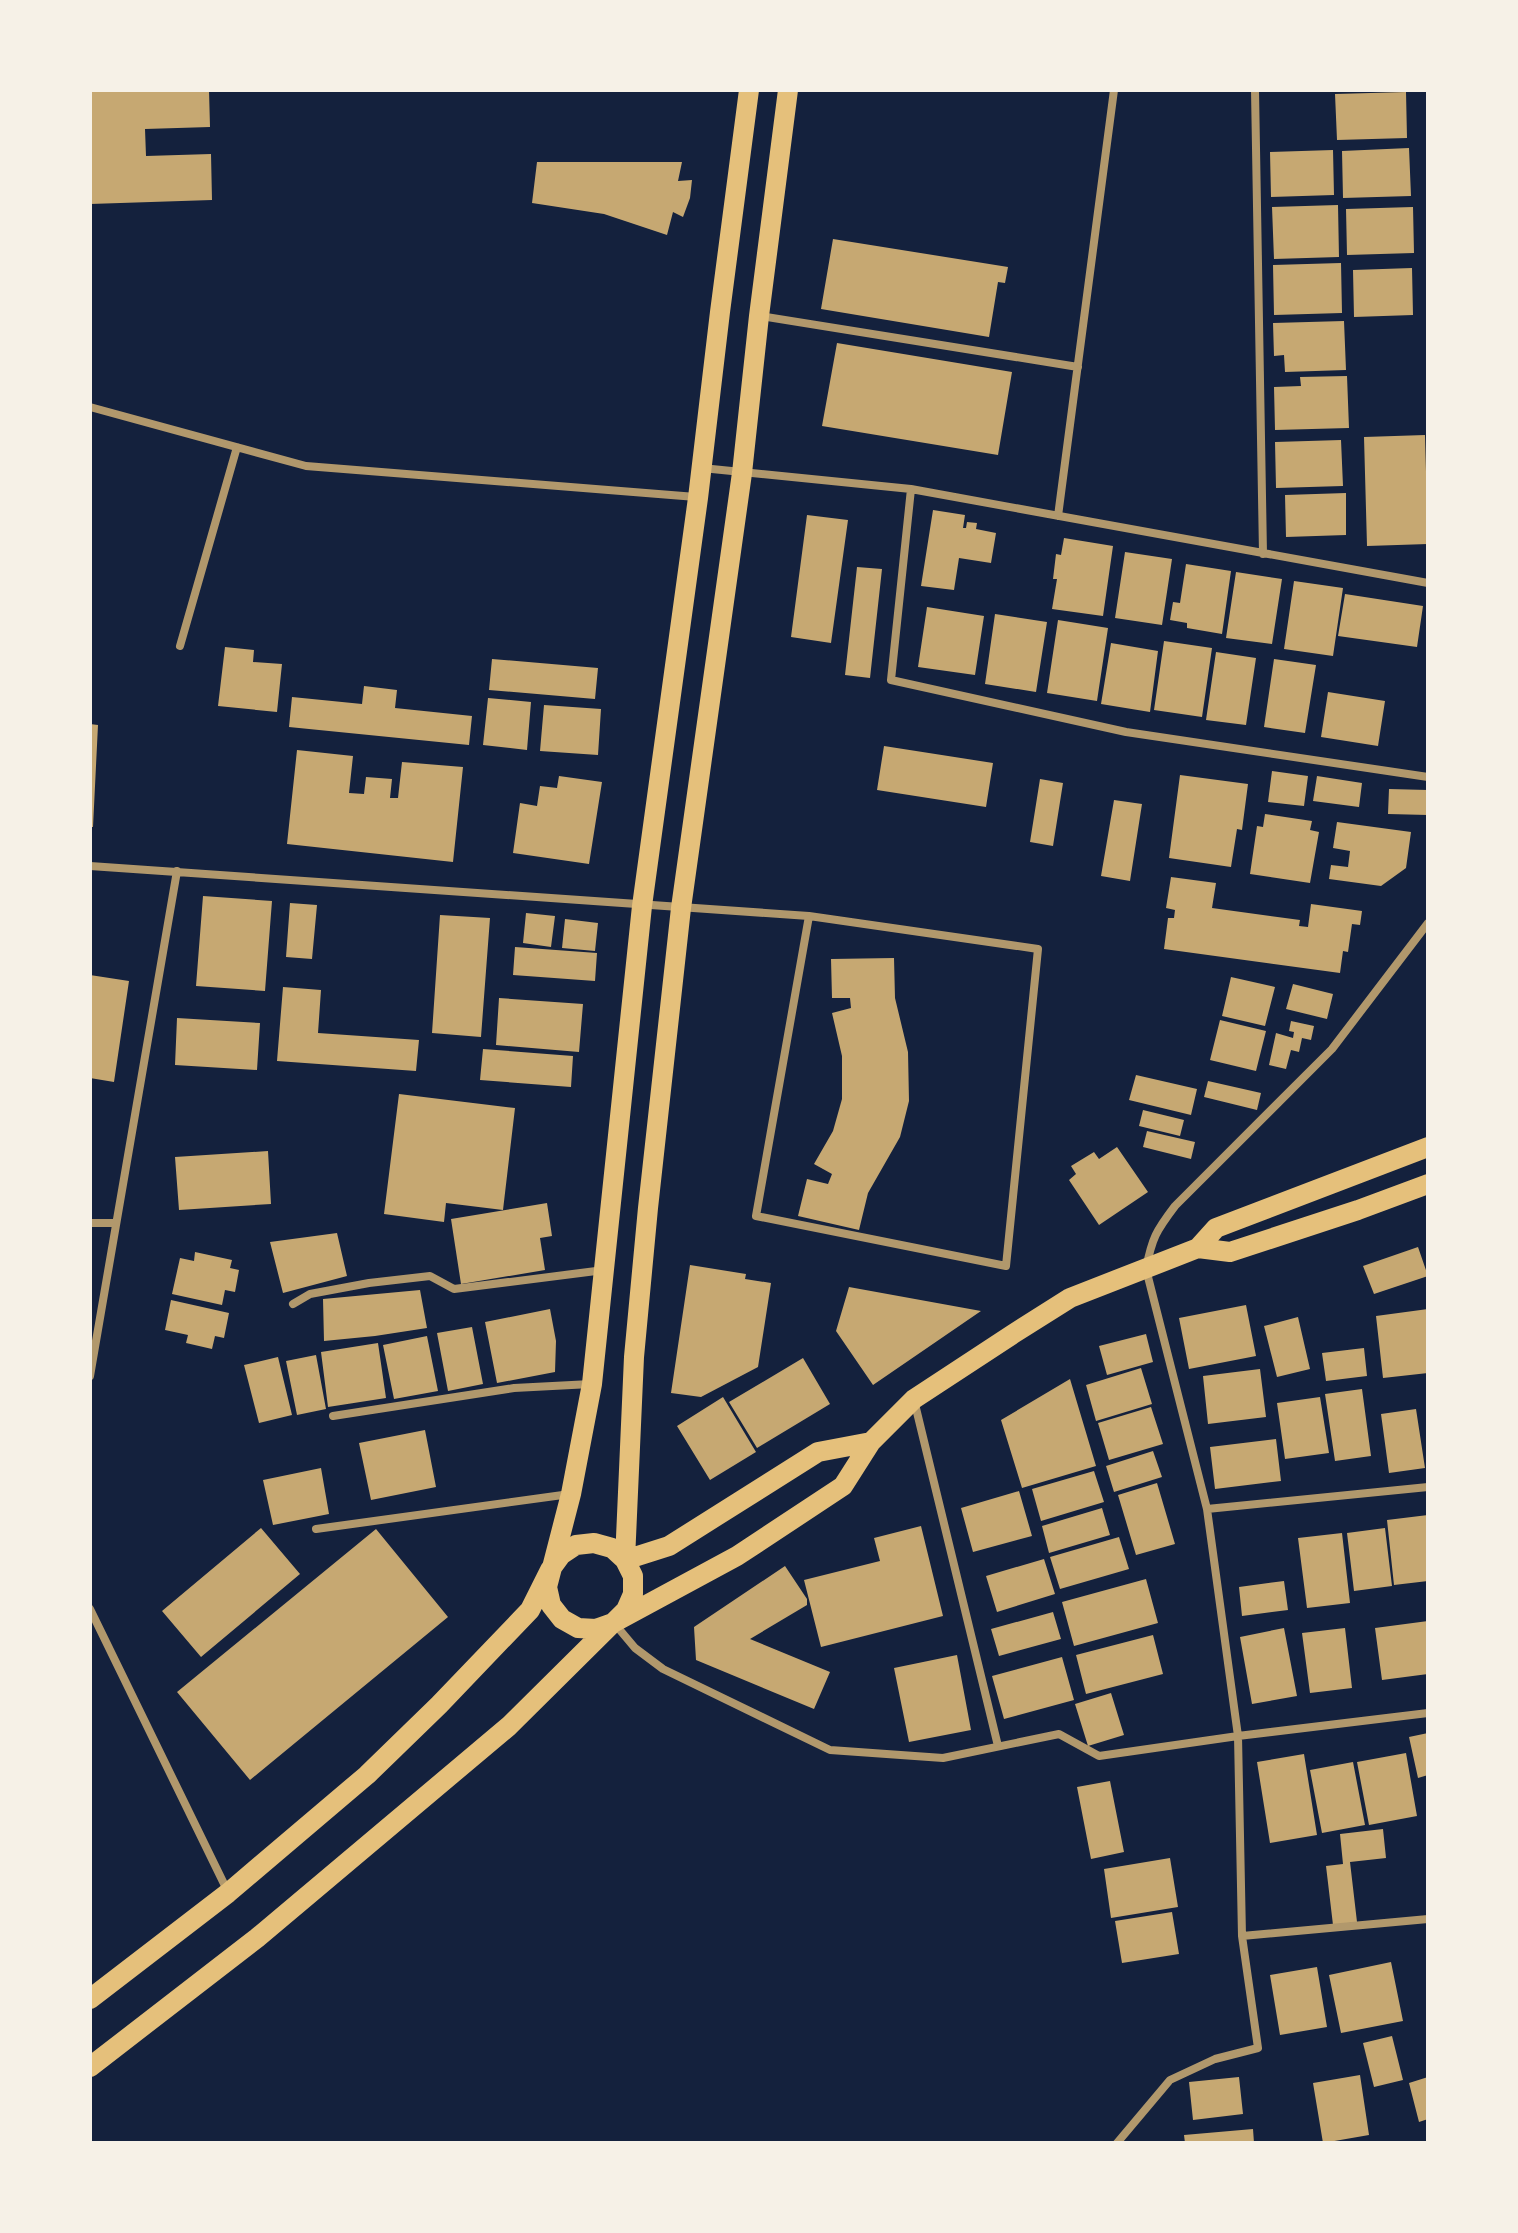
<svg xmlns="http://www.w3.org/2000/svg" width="1518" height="2233" font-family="Karla,sans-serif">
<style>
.building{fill:#c6a872}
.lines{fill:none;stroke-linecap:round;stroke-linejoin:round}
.minor{stroke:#b1986c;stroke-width:8}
.primary{stroke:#e5c07b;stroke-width:20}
</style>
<rect width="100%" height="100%" fill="#14213d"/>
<path class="building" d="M90 90H209L210 127 145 129 146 156 211 154 212 200 90 204Z
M1406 92 1407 138 1337 140 1335 94Z
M1409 148 1411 196 1343 198 1342 151Z
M1333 150 1334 195 1271 197 1270 152Z
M537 162H682L678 181 692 180 690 198 683 217 673 212 667 235 604 214 532 203Z
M1338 205 1339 257 1274 259 1272 207Z
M1413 207 1414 253 1347 255 1346 209Z
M833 239 1008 267 1005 283 998 282 989 337 821 309Z
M1341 263 1342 313 1274 315 1273 265Z
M1412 268 1413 315 1354 317 1353 270Z
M1344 321 1346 370 1285 372 1284 355 1274 356 1273 323Z
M837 343 1012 372 998 455 822 426Z
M1347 376 1349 428 1275 430 1274 387 1301 386 1300 377Z
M1425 435 1428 544 1367 546 1364 437Z
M1341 440 1343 486 1276 488 1275 442Z
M1346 493V535L1286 537 1285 495Z
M933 510 965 515 963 528H966L967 522 977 523 976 529 996 533 991 563 959 558 954 590 921 586Z
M807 515 848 520 831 643 791 637Z
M1064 538 1113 546 1103 616 1052 609 1057 579H1053L1056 554 1061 555Z
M1125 552 1172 559 1162 625 1115 618Z
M1186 564 1231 571 1222 634 1187 628V623L1170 620 1173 602 1180 603Z
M857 567 882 569 870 678 845 675Z
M1236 572 1282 579 1272 644 1226 638Z
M1294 581 1343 588 1333 656 1284 649Z
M1345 594 1423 606 1417 647 1338 636Z
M927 607 984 616 975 675 918 667Z
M995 614 1047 622 1036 692 985 684Z
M1058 620 1108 628 1097 701 1047 693Z
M1164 641 1212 648 1202 717 1154 710Z
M1111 643 1158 651 1150 712 1101 704Z
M225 647 254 650 253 662 282 664 277 712 218 706Z
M1216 652 1256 658 1246 725 1206 720Z
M492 659 598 668 595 699 489 690Z
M1274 659 1316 665 1305 733 1264 727Z
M364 686 397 690 395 708 472 716 469 745 289 727 292 697 362 704Z
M1328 692 1385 701 1378 746 1321 737Z
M488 698 531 702 527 750 483 745Z
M544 705 601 709 598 755 540 751Z
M90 724 98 725 93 827H90Z
M884 746 993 763 986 807 877 790Z
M297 750 353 756 349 793 364 794 366 777 392 779 390 798H398L402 762 463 767 453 862 287 844Z
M1272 771 1308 776 1304 806 1268 802Z
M1180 775 1248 784 1242 830 1237 829 1231 867 1169 858Z
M559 776 602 782 589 864 513 853 520 803 537 806 540 786 557 788Z
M1317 776 1362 783 1359 807 1313 801Z
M1040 779 1063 783 1053 846 1030 842Z
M1389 789 1428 790V815L1388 814Z
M1114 800 1142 804 1130 881 1101 876Z
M1265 814 1312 821 1310 830 1319 832 1310 883 1250 874 1257 826 1263 827Z
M1337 822 1411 832 1406 868 1381 886 1329 879 1331 865 1348 867 1350 851 1333 848Z
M1171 877 1216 883 1212 908 1300 920 1299 926 1308 927 1311 904 1362 911 1360 925 1352 924 1348 952 1343 951 1340 973 1164 949 1168 918H1174L1175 910 1166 908Z
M203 896 272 901 265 991 196 986Z
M290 903 317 905 312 959 286 957Z
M526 913 555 916 551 947 523 943Z
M440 915 490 918 481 1037 432 1033Z
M565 919 598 923 595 951 562 948Z
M515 947 597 953 595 981 513 975Z
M894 958 895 998 908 1052 909 1101 900 1137 868 1193 859 1230 798 1216 807 1179 828 1184 832 1174 814 1164 833 1131 842 1099V1056L832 1013 851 1008 850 998H832L831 959Z
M90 975 129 981 114 1082 90 1078Z
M1231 977 1275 987 1265 1026 1222 1016Z
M1293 984 1333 994 1327 1019 1286 1009Z
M283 987 321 990 318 1033 419 1040 416 1071 277 1061Z
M499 998 583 1004 579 1052 496 1045Z
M177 1018 260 1023 257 1070 175 1065Z
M1220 1020 1266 1031 1256 1071 1210 1060Z
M1291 1021 1314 1026 1311 1040 1302 1038 1299 1052 1291 1050 1286 1069 1269 1065 1276 1033 1293 1038 1294 1032 1289 1031Z
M483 1049 573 1056 571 1087 480 1080Z
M1136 1075 1197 1089 1191 1115 1129 1100Z
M1208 1081 1261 1093 1257 1110 1204 1097Z
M399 1094 515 1108 503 1210 446 1203 444 1222 384 1214Z
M1143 1110 1184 1120 1180 1136 1139 1126Z
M1147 1131 1195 1142 1191 1159 1143 1147Z
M1117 1147 1148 1192 1099 1225 1069 1180 1076 1174 1071 1166 1094 1152 1099 1159Z
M268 1151 271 1204 179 1210 175 1157Z
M547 1203 552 1236 540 1238 545 1270 461 1284 451 1219Z
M337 1233 347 1276 283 1293 270 1242Z
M1418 1247 1428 1276 1374 1294 1363 1266Z
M195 1252 232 1260 230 1268 239 1270 235 1292 225 1290 222 1305 172 1294 180 1258 194 1261Z
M690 1265 746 1274 745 1279 771 1283 758 1367 701 1397 671 1393Z
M849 1287 981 1311 873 1385 836 1331Z
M420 1290 427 1328 375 1336 324 1341 323 1299Z
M171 1300 229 1313 224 1338 215 1336 212 1349 186 1343 188 1335 165 1330Z
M1246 1305 1256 1356 1189 1369 1179 1318Z
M550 1309 556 1341 555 1372 497 1383 485 1322Z
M1428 1309V1373L1383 1378 1376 1316Z
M1298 1317 1310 1369 1277 1377 1264 1326Z
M472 1327 483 1384 448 1391 437 1333Z
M1146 1334 1153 1362 1107 1375 1099 1346Z
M427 1336 438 1391 394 1399 383 1345Z
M378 1343 386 1398 328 1407 321 1352Z
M1364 1348 1367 1376 1326 1381 1322 1353Z
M316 1355 326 1409 297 1415 286 1361Z
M278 1357 292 1415 259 1423 244 1365Z
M803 1358 830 1404 757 1448 729 1402Z
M1141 1368 1152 1404 1096 1421 1086 1385Z
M1260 1369 1266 1417 1208 1424 1203 1376Z
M1070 1379 1096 1466 1022 1488 1001 1420Z
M1362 1389 1371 1456 1335 1461 1325 1394Z
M723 1397 756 1452 710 1480 677 1426Z
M1320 1397 1329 1453 1285 1459 1277 1403Z
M1151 1407 1163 1444 1109 1460 1098 1423Z
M1416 1409 1425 1468 1389 1473 1381 1414Z
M425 1430 436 1487 371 1500 359 1443Z
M1276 1439 1281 1481 1215 1489 1210 1447Z
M1153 1451 1162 1477 1114 1492 1106 1466Z
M321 1468 329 1514 273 1525 263 1480Z
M1094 1471 1104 1502 1041 1521 1032 1489Z
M1157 1483 1175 1544 1136 1555 1118 1495Z
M1019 1491 1032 1536 973 1552 961 1508Z
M1102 1508 1110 1535 1049 1553 1042 1526Z
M1428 1515V1581L1394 1585 1387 1520Z
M921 1526 943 1616 821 1647 804 1580 880 1561 874 1538Z
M261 1528 300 1574 201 1657 162 1611Z
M1385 1528 1392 1586 1354 1591 1347 1533Z
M376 1529 448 1617 250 1780 177 1692Z
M1342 1533 1350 1603 1307 1608 1298 1538Z
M1119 1537 1129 1569 1060 1589 1050 1557Z
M1044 1559 1055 1594 997 1612 986 1576Z
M785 1566 807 1599V1605L750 1639 830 1672 814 1709 696 1660 694 1627Z
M1146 1579 1158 1623 1074 1646 1062 1602Z
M1284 1581 1288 1610 1242 1616 1239 1587Z
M1053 1612 1061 1639 999 1656 991 1629Z
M1428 1621V1674L1382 1680 1375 1628Z
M1284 1628 1297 1696 1252 1704 1240 1637Z
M1345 1628 1352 1688 1310 1693 1302 1633Z
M1153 1635 1163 1674 1086 1694 1076 1655Z
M957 1655 971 1730 909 1742 894 1668Z
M1062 1657 1074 1700 1004 1719 992 1676Z
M1111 1693 1124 1735 1088 1746 1075 1704Z
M1428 1733V1775L1418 1778 1409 1737Z
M1406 1753 1417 1816 1369 1825 1357 1762Z
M1304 1754 1317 1835 1270 1843 1257 1762Z
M1353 1762 1365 1825 1322 1833 1310 1770Z
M1110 1781 1124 1852 1091 1859 1077 1787Z
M1383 1829 1386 1858 1350 1862 1357 1922 1333 1925 1326 1866 1343 1864 1340 1834Z
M1170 1858 1178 1907 1111 1918 1104 1869Z
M1172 1912 1179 1954 1122 1963 1115 1921Z
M1391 1962 1403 2021 1341 2033 1329 1975Z
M1317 1967 1327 2027 1280 2035 1270 1975Z
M1392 2036 1403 2080 1374 2087 1363 2043Z
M1360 2075 1369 2135 1323 2143 1313 2083Z
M1239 2077 1243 2114 1193 2120 1189 2082Z
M1428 2077V2119L1419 2122 1409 2083Z
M1253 2129 1254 2143H1185L1184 2135Z"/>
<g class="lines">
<path class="minor" d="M1255 90 1263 554
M760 316 1078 367
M90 407 306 466 696 497
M702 468 911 489 1428 583
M911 489 891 680 1126 732 1428 777
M1058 516 1114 90
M180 646 237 447
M90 866 809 916 756 1216 1006 1266 1038 949 809 916
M90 1223H115
M293 1304 310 1294 369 1283 430 1276 454 1289 604 1270
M90 1376 177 871
M914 1400 998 1746
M333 1416 514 1388 591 1384
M1207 1509 1428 1487
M316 1529 570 1494
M90 1609 228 1892
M614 1623 635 1648 663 1669 830 1750 943 1758 1059 1734 1099 1756 1238 1736 1428 1713
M1242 1936 1428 1919
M1117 2143 1170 2080 1215 2059 1258 2048 1242 1936 1238 1736 1207 1509 1146 1269C1152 1238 1156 1231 1175 1206L1332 1049 1428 923"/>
<path class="primary" d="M749 90 720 312 698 498 642 906 592 1384 571 1494 547 1587 551 1605 562 1619 578 1628 596 1629 613 1623 737 1556 843 1486 871 1442 914 1399 1013 1334 1070 1298 1198 1248 1216 1228 1428 1147
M1198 1248 1230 1252 1358 1210 1428 1184
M625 1560 634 1357 648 1208 681 908 742 473 759 316 788 90
M625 1560 669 1546 818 1452 871 1442
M90 1999 228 1893 367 1775 439 1705 530 1610 550 1570 561 1555 576 1545 594 1543 612 1548 625 1560 633 1576V1594L626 1610 509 1726 257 1938 90 2067"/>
</g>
<rect width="1518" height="2233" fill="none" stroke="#f6f1e7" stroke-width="184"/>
</svg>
